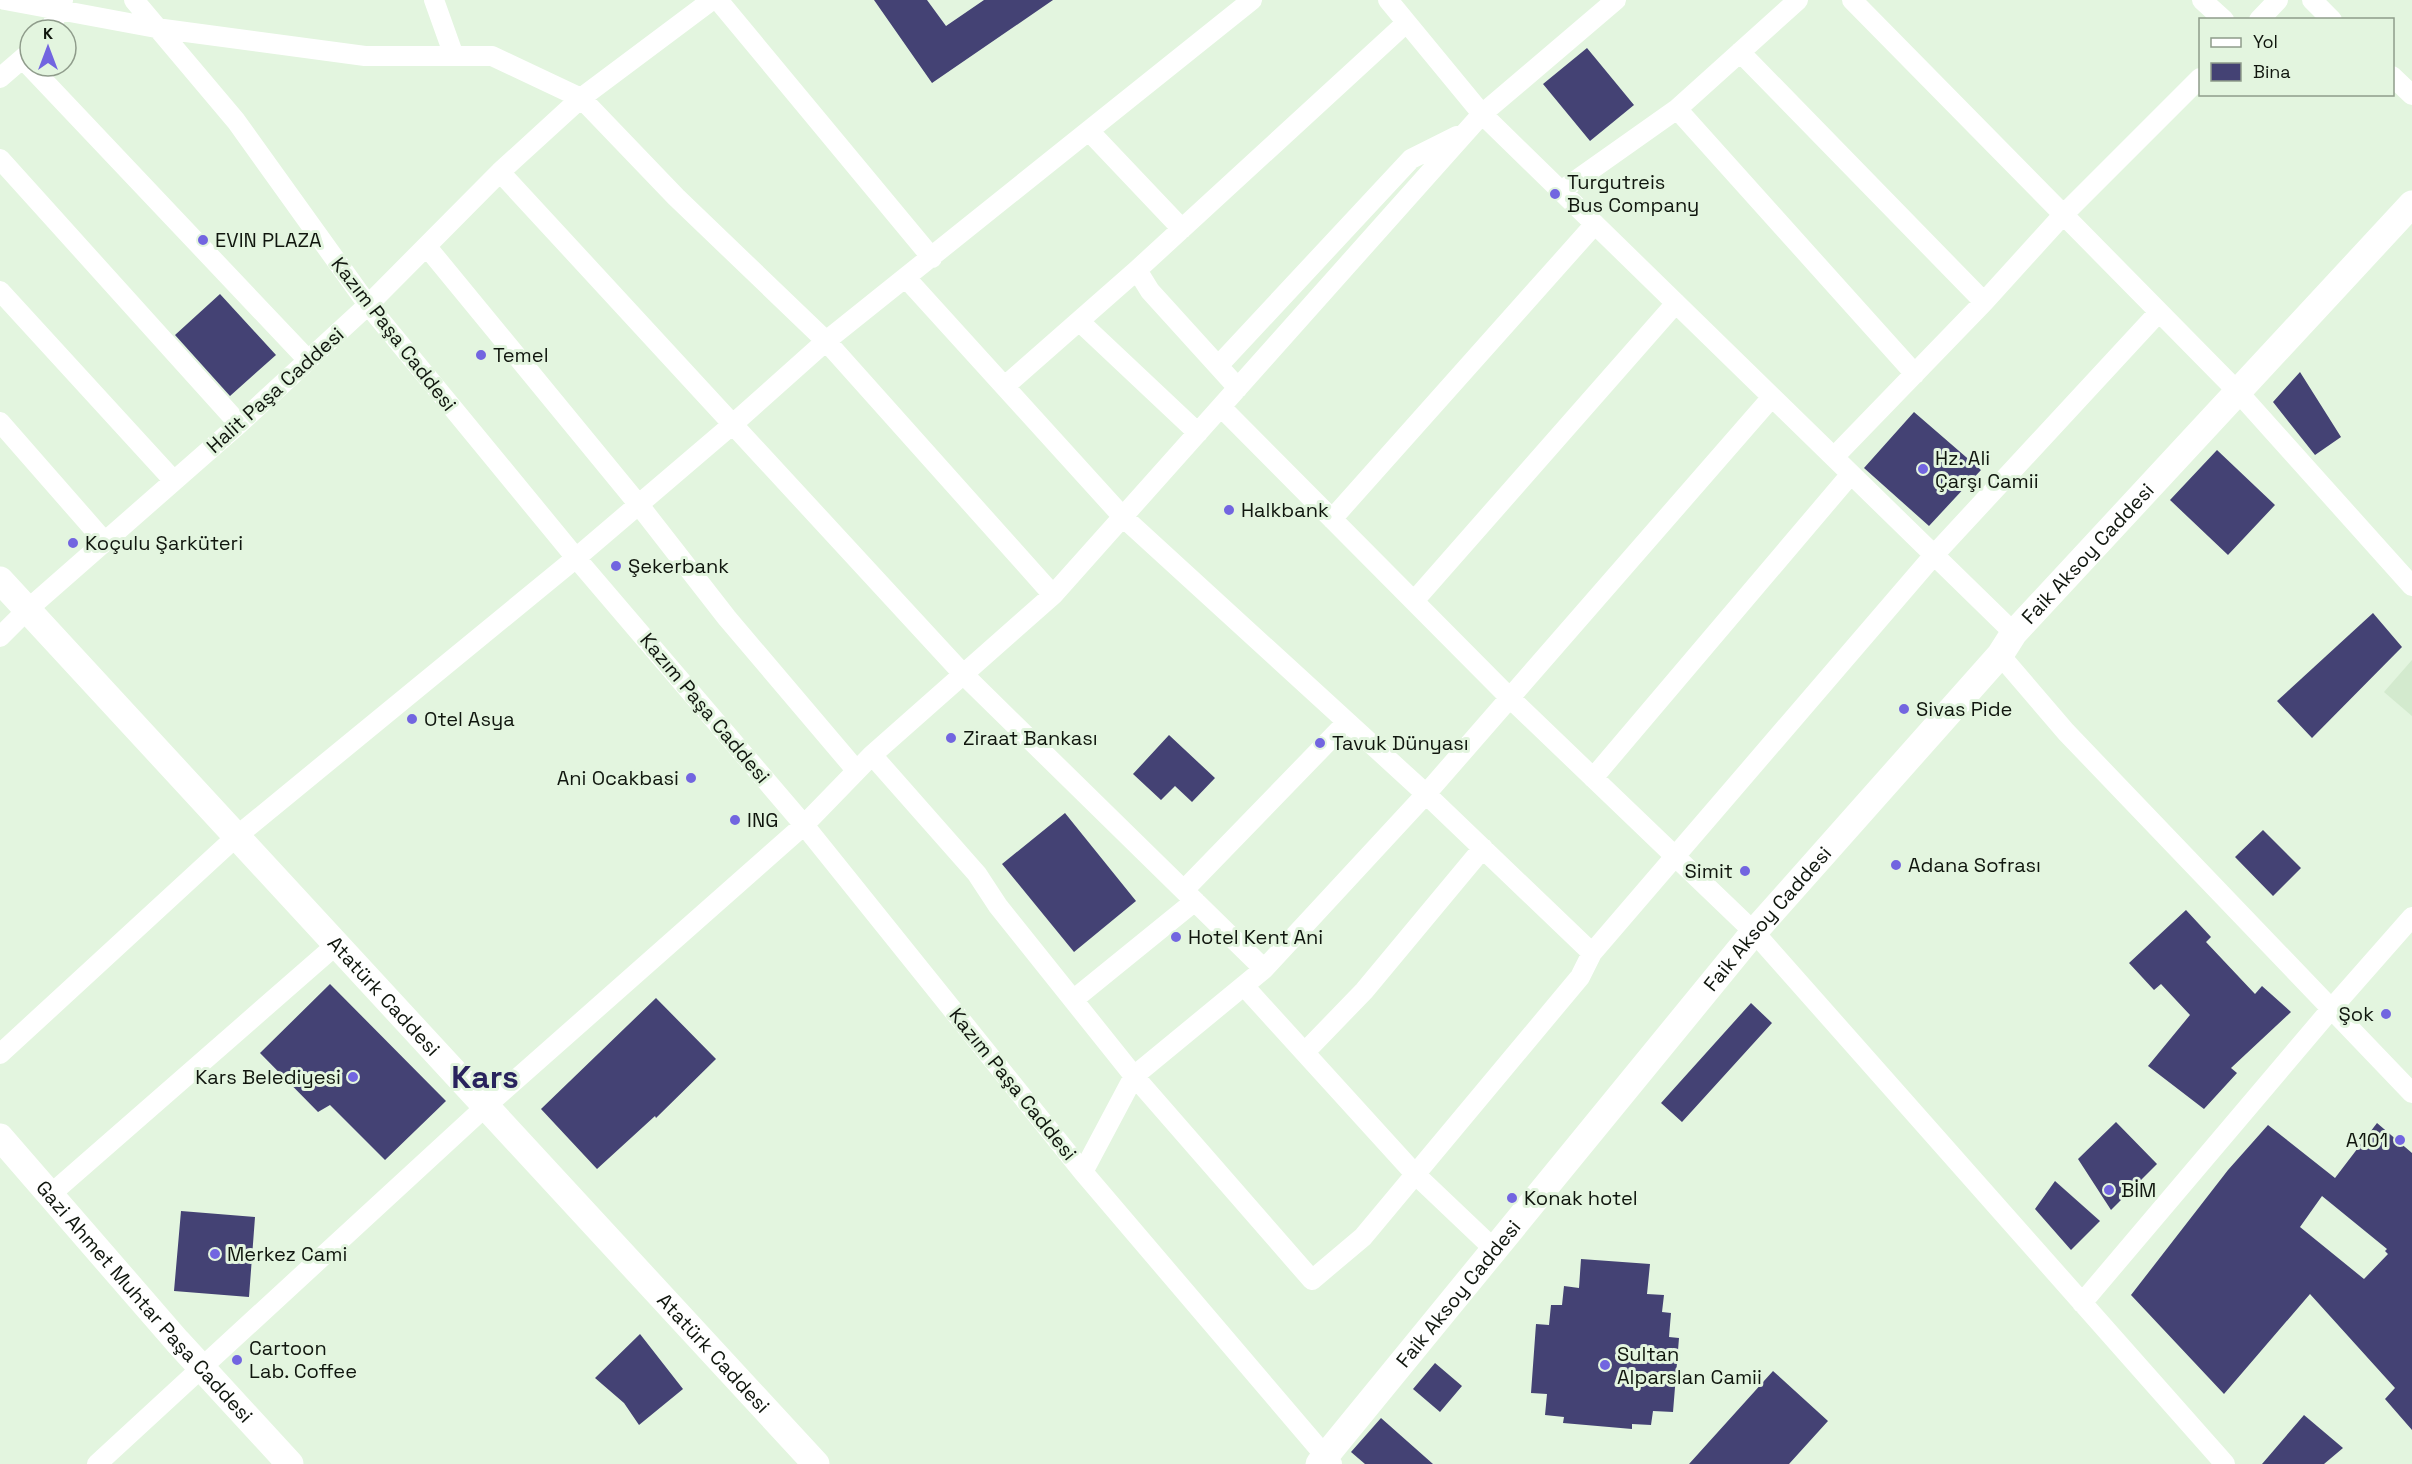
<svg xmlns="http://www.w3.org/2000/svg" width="2412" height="1464" font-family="'Space Grotesk',sans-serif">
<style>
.built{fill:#d3eace}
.building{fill:#444274;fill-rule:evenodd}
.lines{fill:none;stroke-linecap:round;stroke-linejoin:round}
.street{stroke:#fff;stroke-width:20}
.secondary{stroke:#fff;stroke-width:27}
.poi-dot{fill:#7265e0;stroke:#e3f5df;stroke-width:2}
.labels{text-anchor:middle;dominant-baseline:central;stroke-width:6;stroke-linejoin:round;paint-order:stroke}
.poi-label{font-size:20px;fill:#10160e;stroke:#e3f5df;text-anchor:start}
.street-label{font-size:20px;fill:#10160e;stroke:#e3f5df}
.town-label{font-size:32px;font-weight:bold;fill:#29235d;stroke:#e3f5df}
</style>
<rect width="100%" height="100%" fill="#e3f5df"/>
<path class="built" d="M2412 660V716L2384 692Z"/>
<path class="building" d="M874 0H927L946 26 984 0H1053L932 83Z
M1587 48 1634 105 1590 141 1543 84Z
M220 294 276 355 230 396 175 335Z
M2300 372 2341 437 2315 455 2273 402Z
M1914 412 1981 470 1929 526 1864 468Z
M2217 450 2275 505 2228 555 2170 500Z
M2373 613 2402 647 2312 738 2277 701Z
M1169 735 1215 778 1192 802 1175 786 1161 800 1133 774Z
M1065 813 1136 901 1074 952 1002 864Z
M2263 830 2301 868 2273 896 2235 857Z
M2186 910 2211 937 2206 942 2255 994 2262 986 2291 1012 2231 1068 2237 1073 2204 1109 2148 1066 2190 1015 2161 984 2154 990 2129 963Z
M330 984 446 1101 385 1160 330 1105 318 1112 260 1053Z
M656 998 716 1059 656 1118 655 1116 597 1169 541 1109Z
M1751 1003 1772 1023 1682 1122 1661 1103Z
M2116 1122 2157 1164 2111 1210 2078 1159Z
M2377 1123 2412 1153V1430L2385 1399 2395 1388 2310 1294 2224 1394 2131 1295 2228 1170 2268 1125 2335 1178ZM2322 1196 2387 1249 2385 1251 2388 1254 2364 1279 2300 1227Z
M2055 1181 2100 1221 2071 1250 2035 1209Z
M181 1211 255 1217 249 1297 174 1291Z
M1581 1259 1650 1264 1647 1294 1664 1295 1662 1312 1671 1313 1669 1337 1679 1338 1673 1412 1653 1411 1651 1425 1632 1424V1429L1563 1423 1564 1417 1545 1415 1547 1394 1531 1393 1536 1324 1549 1325 1551 1305H1562L1564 1286 1579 1288Z
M640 1334 683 1389 639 1425 624 1403 595 1378Z
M1435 1363 1462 1386 1440 1412 1413 1389Z
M1773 1371 1828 1421 1789 1464H1689Z
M2304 1415 2343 1448 2324 1464H2262Z
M1381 1418 1433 1464H1365L1351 1452Z"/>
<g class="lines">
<path class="street" d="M5 0 156 28 365 56H492L581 98 676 197 826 341 1053 595
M134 0 236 121 368 305 576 558 804 825 1083 1172 1332 1464
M434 0 454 56
M718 0 932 258
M1388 0 1482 114 2014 633
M1852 0 2238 392 2412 586
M2202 0 2224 20
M2312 0 2332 20
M2259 20 2278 0
M50 30 63 0
M1740 52 1984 302
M23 59 308 360
M2392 76 2412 95
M0 78 30 52
M1677 109 1915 374
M1089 131 1182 229
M0 159 239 424
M500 172 964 675 1264 969
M1561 191 1677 109 1798 0
M427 247 639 505 727 618 856 770
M1137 270 1150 291 1238 388
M906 278 1123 517 1426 794 1592 953 1934 555 2159 312
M0 291 174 481
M1079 321 1198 433
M1218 366 1411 159 1457 136
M1005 386 1137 270 1406 23
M1221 407 1510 698 1754 932 2225 1464
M0 422 105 542
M1834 457 1984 302 2063 215 2200 78
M1332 519 1595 224
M1414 601 1676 303
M0 637 27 610 239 424 368 305 500 172 581 98 712 0
M2000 655 2066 732 2412 1093
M872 755 977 874 998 906 1134 1076 1312 1280 1363 1237 1580 977 1592 953
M1593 778 1851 474
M1184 890 1347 722
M1244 986 1415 1174 1495 1250
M1073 1000 1195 901
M1305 1052 1364 991 1483 848
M0 1054 237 836 576 558 733 424 826 341 1252 0
M1083 1172 1134 1076 1264 969 1426 794 1772 397
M51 1194 336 945
M2082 1303 2332 1008 2412 917
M97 1464 485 1107 804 825 872 755 1053 595 1482 114 1616 0"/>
<g class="secondary">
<path id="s1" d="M0 580 816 1464"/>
<path id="s2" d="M0 1137 177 1341 290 1464"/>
<path id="s3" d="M1319 1464 1754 932 2000 655 2014 633 2412 204"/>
</g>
</g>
<g class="poi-dot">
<circle cx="1555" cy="194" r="6"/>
<circle cx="203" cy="240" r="6"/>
<circle cx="481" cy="355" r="6"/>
<circle cx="1923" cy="469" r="6"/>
<circle cx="1229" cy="510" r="6"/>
<circle cx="73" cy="543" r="6"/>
<circle cx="616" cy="566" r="6"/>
<circle cx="1904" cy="709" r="6"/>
<circle cx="412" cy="719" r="6"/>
<circle cx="951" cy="738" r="6"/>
<circle cx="1320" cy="743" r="6"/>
<circle cx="691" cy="778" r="6"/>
<circle cx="735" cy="820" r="6"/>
<circle cx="1896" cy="865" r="6"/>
<circle cx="1745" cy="871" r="6"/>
<circle cx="1176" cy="937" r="6"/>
<circle cx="2386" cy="1014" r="6"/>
<circle cx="353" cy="1077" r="6"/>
<circle cx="2400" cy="1140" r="6"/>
<circle cx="2109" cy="1190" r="6"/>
<circle cx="1512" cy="1198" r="6"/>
<circle cx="215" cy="1254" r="6"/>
<circle cx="237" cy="1360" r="6"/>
<circle cx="1605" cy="1365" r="6"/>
</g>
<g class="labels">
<g class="poi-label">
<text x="1567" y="182">Turgutreis<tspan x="1567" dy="23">Bus Company</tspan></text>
<text x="215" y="240">EVIN PLAZA</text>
<text x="493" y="355">Temel</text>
<text x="1935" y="458">Hz. Ali<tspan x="1935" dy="23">Çarşı Camii</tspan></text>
<text x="1241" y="510">Halkbank</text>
<text x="85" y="543">Koçulu Şarküteri</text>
<text x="628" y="566">Şekerbank</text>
<text x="1916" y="709">Sivas Pide</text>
<text x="424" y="719">Otel Asya</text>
<text x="963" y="738">Ziraat Bankası</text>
<text x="1332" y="743">Tavuk Dünyası</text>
<text x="679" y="778" text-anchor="end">Ani Ocakbasi</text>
<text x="747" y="820">ING</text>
<text x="1908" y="865">Adana Sofrası</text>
<text x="1733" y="871" text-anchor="end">Simit</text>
<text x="1188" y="937">Hotel Kent Ani</text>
<text x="2374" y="1014" text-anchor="end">Şok</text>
<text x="341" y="1077" text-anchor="end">Kars Belediyesi</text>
<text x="2388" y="1140" text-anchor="end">A101</text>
<text x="2121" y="1190">BİM</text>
<text x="1524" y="1198">Konak hotel</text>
<text x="227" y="1254">Merkez Cami</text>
<text x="249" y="1348">Cartoon<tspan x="249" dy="23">Lab. Coffee</tspan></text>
<text x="1617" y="1354">Sultan<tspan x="1617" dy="23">Alparslan Camii</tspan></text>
</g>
<g class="street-label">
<text transform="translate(394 334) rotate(52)">Kazım Paşa Caddesi</text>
<text transform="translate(275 390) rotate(-42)">Halit Paşa Caddesi</text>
<text stroke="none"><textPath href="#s3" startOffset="1192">Faik Aksoy Caddesi</textPath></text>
<text transform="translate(705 708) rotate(50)">Kazım Paşa Caddesi</text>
<text stroke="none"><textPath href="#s3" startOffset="706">Faik Aksoy Caddesi</textPath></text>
<text stroke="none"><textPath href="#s1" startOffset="566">Atatürk Caddesi</textPath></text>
<text transform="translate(1013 1084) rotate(51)">Kazım Paşa Caddesi</text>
<text stroke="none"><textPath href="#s3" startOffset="220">Faik Aksoy Caddesi</textPath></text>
<text stroke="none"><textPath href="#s2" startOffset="219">Gazi Ahmet Muhtar Paşa Caddesi</textPath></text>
<text stroke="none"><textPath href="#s1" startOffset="1052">Atatürk Caddesi</textPath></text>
</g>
<g class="town-label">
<text x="485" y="1077">Kars</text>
</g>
</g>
<rect x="2199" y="18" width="195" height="78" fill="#e3f5df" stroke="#8f9c8b" stroke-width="1.5"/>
<rect x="2211" y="38" width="30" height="9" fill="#ffffff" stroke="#8f9c8b" stroke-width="1.5"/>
<text x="2253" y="48" font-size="18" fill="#10160e">Yol</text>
<rect x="2211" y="63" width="30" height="18" fill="#444274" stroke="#8f9c8b" stroke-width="1.5"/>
<text x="2253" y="78" font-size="18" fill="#10160e">Bina</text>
<g transform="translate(48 48)"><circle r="28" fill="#e3f5df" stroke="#8f9c8b" stroke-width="1.5"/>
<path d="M0-4.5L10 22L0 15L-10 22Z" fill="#7265e0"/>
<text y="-9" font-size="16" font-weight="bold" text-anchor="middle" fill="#10160e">K</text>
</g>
</svg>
